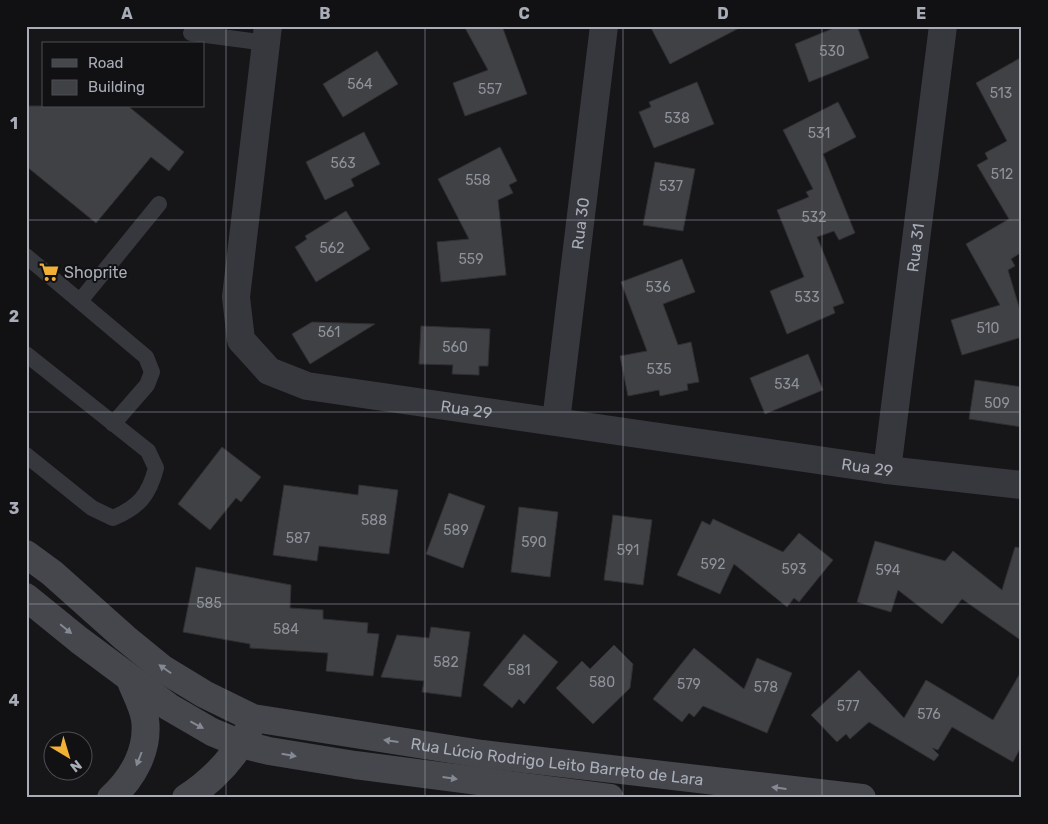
<svg xmlns="http://www.w3.org/2000/svg" width="1048" height="824" font-family="Rubik,sans-serif">
<style>
.building{fill:#404145;stroke:#303034}
.lines{fill:none;stroke-linecap:round;stroke-linejoin:round}
.lane{stroke:#37383d;stroke-width:16}
.street{stroke:#37383d;stroke-width:28}
.secondary{stroke:#45474d;stroke-width:28}
.oneway{fill:#858993}
.grid{fill:none;stroke:#a8adb8;stroke-width:1;stroke-opacity:0.55}
.labels{text-anchor:middle;dominant-baseline:central;stroke-width:4;stroke-linejoin:round;paint-order:stroke}
.number-label{font-size:14px;fill:#8e929b}
.street-label{font-size:16px;fill:#a8adb8;stroke:#111113}
.poi-label{font-size:16px;fill:#a8adb8;stroke:#111113;text-anchor:start}
.neatline{fill:none;stroke:#a8adb8;stroke-width:2}
.grid-label{font-size:16px;text-anchor:middle;font-weight:bold;fill:#a8adb8}
</style>
<rect width="100%" height="100%" fill="#161618"/>
<path class="building" d="M464 26H502L527 94 465 116 453 83 488 70Z
M650 26H743L670 64Z
M839 26H857L869 58 809 82 795 44Z
M377 51 398 84 343 117 323 84Z
M1022 57V252L1011 259 1015 266 1008 270 1022 317V337L962 355 951 320 1000 305 966 244 1009 219 977 165 988 159 985 153 1007 141 976 83Z
M697 82 714 124 654 148 639 112 651 107 649 102Z
M838 102 856 137 823 154 855 233 839 240 834 231 817 237 844 303 833 307 835 313 787 334 770 291 804 277 777 210 809 197 806 192 813 189 783 130Z
M26 106H128L184 152 169 171 151 157 96 223 26 166Z
M364 132 380 164 351 179 354 186 325 200 306 162Z
M500 147 517 181 509 185 513 193 498 200 506 275 441 282 437 242 469 239 438 179Z
M655 162 695 169 683 231 643 225Z
M346 211 370 249 316 282 295 247 307 239 305 236Z
M682 259 695 292 663 304 678 345 691 342 699 382 687 384 688 390 660 396 659 390 628 396 620 356 647 351 621 282Z
M312 322 375 324 310 364 292 334Z
M421 326 490 329 488 366H479V375L452 374 453 365 419 364Z
M808 354 823 390 765 414 750 378Z
M975 380 1022 387V427L969 419Z
M222 447 261 477 241 502 236 498 210 530 178 504Z
M284 485 358 495 359 485 398 490 389 554 319 546 317 561 273 555Z
M449 493 485 506 463 568 426 554Z
M519 507 558 512 550 577 511 572Z
M613 515 652 520 643 585 604 580Z
M713 519 783 552 799 533 833 560 799 602 794 598 787 607 734 564 720 594 677 575 702 521 710 525Z
M875 541 945 561 953 551 1002 590 1015 547 1022 548V641L962 599 942 624 898 590 891 612 857 602Z
M196 567 291 585 290 608 323 610V619L368 623 367 633 379 634 373 676 326 671 328 653 250 648V644L183 632Z
M431 627 470 632 461 697 422 692 424 681 381 677 397 635 429 638Z
M524 634 558 662 524 704 519 699 512 708 483 685Z
M614 645 633 664 630 688 593 724 556 688 582 661 590 669Z
M694 648 744 689 757 658 792 673 767 733 703 706 694 717 689 713 682 722 653 699Z
M859 670 904 718 926 680 993 720 1022 670V745L1013 762 952 727 938 750 932 748 939 755 934 761 869 722 850 739 846 734 837 742 811 715Z"/>
<g class="lines">
<path class="lane" d="M191 33 266 43
M26 256 146 357 152 372 147 385 113 424
M80 301 159 204
M26 354 148 451 156 468C149 495 139 507 113 518L92 508 26 455"/>
<g class="street">
<path id="s1" d="M268 26 236 297 241 340 269 371 307 386 887 470 1022 485"/>
<path id="s2" d="M556 421 604 26"/>
<path id="s3" d="M887 470 943 26"/>
</g>
<g class="secondary">
<path id="s4" d="M26 554 52 573 125 638 163 669 204 694 253 718 482 754 862 798"/>
<path d="M26 597 79 640 169 707 212 732 241 744 269 751 355 765 610 798"/>
<path d="M111 798C133 778 149 750 145 719 143 706 135 692 130 679"/>
<path d="M186 798C212 781 235 757 249 729"/>
</g>
</g>
<defs><path id="oneway-solid" d="M-6-.8H1V-3.2L6.5 0L1 3.2V.8H-6Z" transform="scale(1.25)"/></defs>
<g class="oneway">
<use href="#oneway-solid" transform="translate(66 629) rotate(39)"/>
<use href="#oneway-solid" transform="translate(165 669) rotate(-145)"/>
<use href="#oneway-solid" transform="translate(197 725) rotate(28)"/>
<use href="#oneway-solid" transform="translate(391 741) rotate(-172)"/>
<use href="#oneway-solid" transform="translate(289 755) rotate(10)"/>
<use href="#oneway-solid" transform="translate(139 759) rotate(111)"/>
<use href="#oneway-solid" transform="translate(450 778) rotate(8)"/>
<use href="#oneway-solid" transform="translate(779 788) rotate(-173)"/>
</g>
<path class="grid" d="M226 26V798M425 26V798M623 26V798M822 26V798M26 220H1022M26 412H1022M26 604H1022"/>
<defs>
<symbol id="supermarket-bare" viewBox="-9 -9 18 18"><path d="M-6-5.5h2.5l.6 2H6L4.5 2H-2.5L-4.4-4H-6ZM-1.5 3.2a1.3 1.3 0 1 0 .1 0ZM3 3.2a1.3 1.3 0 1 0 .1 0Z" fill="#f2b134" stroke="#111113" stroke-width="2.5" paint-order="stroke"/></symbol>
</defs>
<g fill-rule="evenodd">
<use href="#supermarket-bare" x="35" y="258" width="28" height="28"/>
</g>
<g class="labels">
<g class="number-label">
<text x="832" y="51">530</text>
<text x="360" y="84">564</text>
<text x="490" y="89">557</text>
<text x="1001" y="93">513</text>
<text x="677" y="118">538</text>
<text x="819" y="133">531</text>
<text x="343" y="163">563</text>
<text x="1002" y="174">512</text>
<text x="478" y="180">558</text>
<text x="671" y="186">537</text>
<text x="814" y="217">532</text>
<text x="332" y="248">562</text>
<text x="471" y="259">559</text>
<text x="658" y="287">536</text>
<text x="807" y="297">533</text>
<text x="988" y="328">510</text>
<text x="329" y="332">561</text>
<text x="455" y="347">560</text>
<text x="659" y="369">535</text>
<text x="787" y="384">534</text>
<text x="997" y="403">509</text>
<text x="374" y="520">588</text>
<text x="456" y="530">589</text>
<text x="298" y="538">587</text>
<text x="534" y="542">590</text>
<text x="628" y="550">591</text>
<text x="713" y="564">592</text>
<text x="794" y="569">593</text>
<text x="888" y="570">594</text>
<text x="209" y="603">585</text>
<text x="286" y="629">584</text>
<text x="446" y="662">582</text>
<text x="519" y="670">581</text>
<text x="602" y="682">580</text>
<text x="689" y="684">579</text>
<text x="766" y="687">578</text>
<text x="848" y="706">577</text>
<text x="929" y="714">576</text>
</g>
<g class="street-label">
<text stroke="none"><textPath href="#s2" startOffset="199">Rua 30</textPath></text>
<text stroke="none"><textPath href="#s3" startOffset="224">Rua 31</textPath></text>
<text stroke="none"><textPath href="#s1" startOffset="560">Rua 29</textPath></text>
<text stroke="none"><textPath href="#s1" startOffset="965">Rua 29</textPath></text>
<text stroke="none"><textPath href="#s4" startOffset="589">Rua Lúcio Rodrigo Leito Barreto de Lara</textPath></text>
</g>
<g class="poi-label">
<text x="64" y="272">Shoprite</text>
</g>
</g>
<rect width="1048" height="824" fill="none" stroke="#111113" stroke-width="55"/>
<rect x="42" y="42" width="162" height="65" fill="#111113" stroke="#4d4f55"/>
<rect x="52" y="59" width="25" height="8" fill="#45474d" stroke="#4d4f55"/>
<text x="88" y="68" font-size="15" fill="#a8adb8">Road</text>
<rect x="52" y="80" width="25" height="15" fill="#404145" stroke="#4d4f55"/>
<text x="88" y="92" font-size="15" fill="#a8adb8">Building</text>
<g transform="translate(68 756) rotate(142)"><circle r="24" fill="#111113" stroke="#4d4f55"/>
<path d="M0-4L9 19L0 12L-9 19Z" fill="#f2b134"/>
<text y="-8" font-size="14" font-weight="bold" text-anchor="middle" fill="#a8adb8">N</text>
</g>
<rect x="28" y="28" width="992" height="768" class="neatline"/>
<g class="grid-label">
<text x="127" y="19">A</text>
<text x="325" y="19">B</text>
<text x="524" y="19">C</text>
<text x="723" y="19">D</text>
<text x="921" y="19">E</text>
<text x="14" y="129">1</text>
<text x="14" y="322">2</text>
<text x="14" y="514">3</text>
<text x="14" y="706">4</text>
</g>
</svg>
